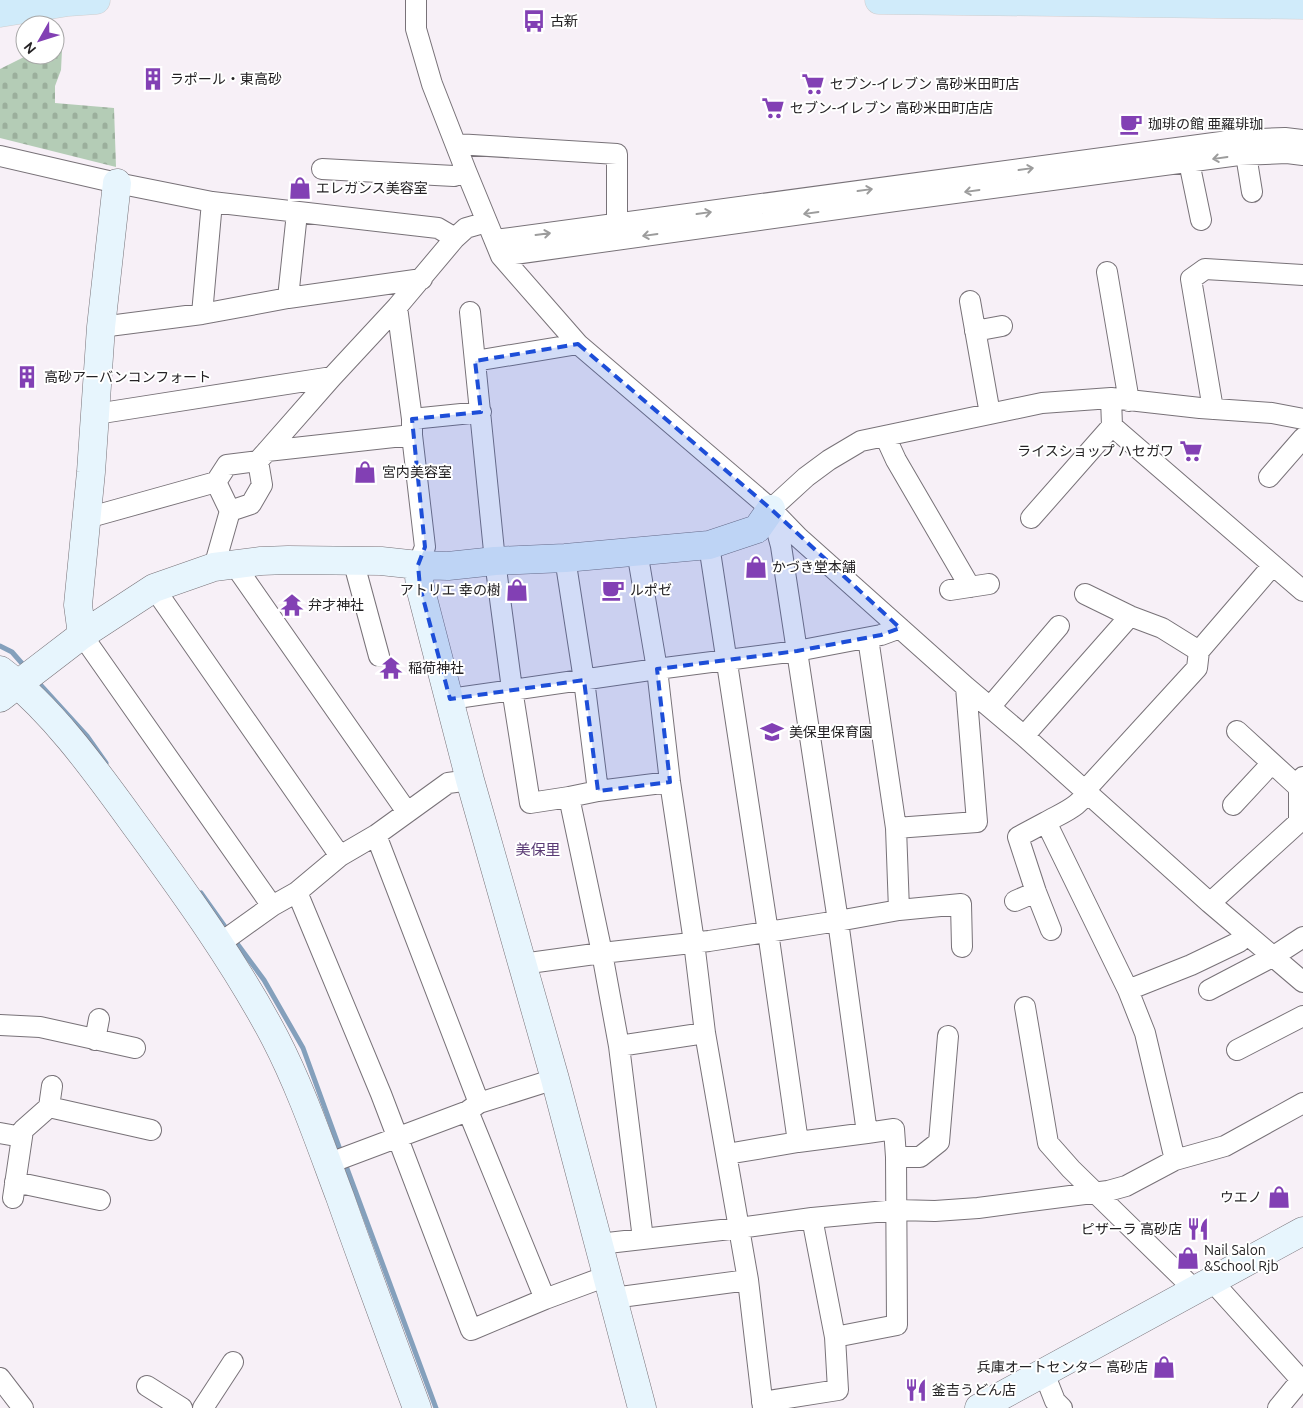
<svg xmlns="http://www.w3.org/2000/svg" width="1303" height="1408" font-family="Ubuntu,'Noto Sans JP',sans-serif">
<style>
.cemetery{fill:url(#cemetery-stones)}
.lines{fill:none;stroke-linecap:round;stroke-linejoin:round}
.stream{stroke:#84a0bc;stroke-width:5}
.street-casing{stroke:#787278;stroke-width:22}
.secondary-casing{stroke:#787278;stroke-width:29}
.primary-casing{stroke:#cfcecf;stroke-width:29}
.street{stroke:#fff;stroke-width:20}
.secondary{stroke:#e7f5fd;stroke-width:28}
.primary{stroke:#d0ebfa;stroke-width:28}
.oneway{stroke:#9c9c9c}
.marked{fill:#1d4ed8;fill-opacity:0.2;stroke:#1d4ed8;stroke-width:4;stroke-dasharray:10 6;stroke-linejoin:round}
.labels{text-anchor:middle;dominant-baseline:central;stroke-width:4;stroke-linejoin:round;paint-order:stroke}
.poi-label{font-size:14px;fill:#242224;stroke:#fff;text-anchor:start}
.neighbourhood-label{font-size:15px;fill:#593a74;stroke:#fff}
</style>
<defs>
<pattern id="cemetery-stones" width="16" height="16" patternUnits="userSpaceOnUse" patternTransform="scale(1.25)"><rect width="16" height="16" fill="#b4ccb6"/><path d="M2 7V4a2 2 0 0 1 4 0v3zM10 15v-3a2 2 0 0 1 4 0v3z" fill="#9baf9c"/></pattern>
</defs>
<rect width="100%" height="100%" fill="#f7f0f7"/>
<path class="cemetery" d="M59 40 62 50 61 70 55 86V103L114 108 116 167 0 138V69L28 55H55V42Z"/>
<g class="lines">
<path class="stream" d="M0 646 12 652 26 668
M36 680 87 736 106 763
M201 893 228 931
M233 938 264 980 303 1048 342 1155
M345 1163 436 1408"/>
<defs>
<path id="street" d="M416 0V29L432 84 466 171 501 256 578 344 771 509 798 537 966 687 1024 736 1210 903 1303 982
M456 144 617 154V225
M1246 155 1252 192
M0 156 117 183 212 202 438 228 455 238
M1189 162 1201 220
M322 169 454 176 466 171
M495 240 1236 140 1285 138 1303 140
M501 256 895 201 1239 155 1287 153 1303 155
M1107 272 1129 401
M288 298 422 279
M970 301 990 414
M397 307 412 419V435L425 547 418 565
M470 312 495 561 512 689 530 803 569 797
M202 314 212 202
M101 327 202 314 288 298 297 213
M975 331 1002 326
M475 361 578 344
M1111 398 1112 426 1303 591
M1213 409 1191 279 1205 269 1303 275
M96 414 332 377
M412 419 481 412
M885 436 896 460 970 587
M267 451 412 435
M1269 477 1303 438
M230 511 216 482 227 465 258 461
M87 518 216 482
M1031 518 1112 426
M709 545 768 932 798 1142 867 1133
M637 551 657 669 670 782 694 942 705 1033 748 1280 763 1408
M565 558 584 680 598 791
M353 560 379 656
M234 564 407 812
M214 567 230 511 251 504 262 485 258 461 267 451 332 377 397 307 455 238 466 228 487 222
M154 588 340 856
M950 590 989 584
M1085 594 1130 616 1162 628 1199 651
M82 635 272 906
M450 699 657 669 797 651 881 635 900 628
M990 707 1059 626
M1237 731 1296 785 1303 777
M1024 736 1130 616
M670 782 598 791 569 797 602 953 619 1046 705 1033
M1233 805 1271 764
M1046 822 1018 837 1036 892 1051 930
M896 828 977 822 966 687
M376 835 479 1103
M297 892 381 1094 471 1330 545 1299 607 1276
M1015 901 1036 892
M1210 903 1299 822V789L1296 785
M899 910 961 904 962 947
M219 944 272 906 297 892 340 856 376 835 448 783 470 780
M522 964 602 953 709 941 838 921 899 910 896 828 868 638
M1128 990 1191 965 1239 942 1247 935
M1209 990 1274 956 1303 937
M1025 1007 1048 1143 1071 1169 1195 1290
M0 1025 40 1027 135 1048
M95 1040 99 1019
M619 1046 643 1239
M1237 1050 1303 1016
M49 1107 52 1086
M468 1111 545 1299
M0 1133 22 1137 23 1130 49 1107 151 1130
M727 1154 798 1142
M896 1157H920L939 1142 948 1036
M1175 1160 1145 1033 1128 990 1046 822C1064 812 1083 806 1090 785L1197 668 1199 651 1273 565
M327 1164 468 1111 479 1103 555 1079
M15 1182 100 1200
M13 1198 22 1137
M599 1244 739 1228 812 1218 897 1210 935 1211 978 1208 1108 1191 1126 1186 1175 1160 1225 1146 1303 1103
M1212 1281 1303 1382
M613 1298 748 1280
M835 1337 897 1325 896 1157 894 1129 867 1133 838 921 781 546 771 509 806 477 829 460 861 441 1042 403 1111 398 1200 408 1272 413 1303 419
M1044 1373 1055 1401 1062 1408
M0 1378 23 1408
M147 1386 182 1408
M762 1402 838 1390 835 1337 812 1218
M203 1408 233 1362
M1278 1408 1301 1380"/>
<path id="secondary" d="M418 565 420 587 470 780 555 1079 642 1408
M82 635 78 605 91 472 101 327 117 183
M0 670C54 711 98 774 138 829 187 896 236 964 275 1038 301 1088 320 1144 340 1197 365 1268 391 1338 417 1408
M0 698 82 635 154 588 214 567 261 561 288 560 381 561 418 565 448 566 495 561 565 558 709 545 757 529 771 509
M979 1408 1303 1231"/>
<path id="primary" d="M879 0 1303 5
M0 13 68 2 96 0"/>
</defs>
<use href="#street" class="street-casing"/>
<use href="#secondary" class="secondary-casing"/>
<use href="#primary" class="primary-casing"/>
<use href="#street" class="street"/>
<use href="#secondary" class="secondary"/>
<use href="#primary" class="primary"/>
</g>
<defs><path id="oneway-shaft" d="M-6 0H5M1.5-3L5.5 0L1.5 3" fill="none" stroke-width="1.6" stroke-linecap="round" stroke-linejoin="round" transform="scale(1.25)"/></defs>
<g class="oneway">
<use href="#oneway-shaft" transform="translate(1220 158) rotate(172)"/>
<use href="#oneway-shaft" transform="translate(1026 169) rotate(-8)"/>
<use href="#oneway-shaft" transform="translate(865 190) rotate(-8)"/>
<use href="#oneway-shaft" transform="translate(972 191) rotate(172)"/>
<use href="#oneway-shaft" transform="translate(704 213) rotate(-8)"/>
<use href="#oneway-shaft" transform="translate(811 213) rotate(172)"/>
<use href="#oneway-shaft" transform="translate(543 234) rotate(-7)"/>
<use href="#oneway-shaft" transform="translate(650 235) rotate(172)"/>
</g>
<path class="marked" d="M578 344 771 509 900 628 881 635 797 651 657 669 670 782 598 791 584 680 450 699 420 587 418 565 425 547 412 419 481 412 475 361Z"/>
<defs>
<symbol id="bus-bare" viewBox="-9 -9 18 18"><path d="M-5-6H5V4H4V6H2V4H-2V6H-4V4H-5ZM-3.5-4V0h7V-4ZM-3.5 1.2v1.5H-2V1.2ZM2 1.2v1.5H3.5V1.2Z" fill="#8240b4" stroke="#fff" stroke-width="2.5" paint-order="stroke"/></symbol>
<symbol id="building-bare" viewBox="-9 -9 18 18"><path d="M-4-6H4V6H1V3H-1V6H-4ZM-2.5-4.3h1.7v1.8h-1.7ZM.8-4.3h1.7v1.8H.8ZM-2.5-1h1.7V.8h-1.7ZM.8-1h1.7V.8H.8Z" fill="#8240b4" stroke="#fff" stroke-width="2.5" paint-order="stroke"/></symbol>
<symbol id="supermarket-bare" viewBox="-9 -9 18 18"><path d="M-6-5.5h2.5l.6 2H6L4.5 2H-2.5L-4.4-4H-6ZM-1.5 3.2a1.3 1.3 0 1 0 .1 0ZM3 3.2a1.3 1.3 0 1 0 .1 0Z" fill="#8240b4" stroke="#fff" stroke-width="2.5" paint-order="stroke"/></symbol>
<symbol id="cafe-bare" viewBox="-9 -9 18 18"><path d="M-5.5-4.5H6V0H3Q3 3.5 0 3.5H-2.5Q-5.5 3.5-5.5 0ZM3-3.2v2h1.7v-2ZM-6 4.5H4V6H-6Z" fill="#8240b4" stroke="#fff" stroke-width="2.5" paint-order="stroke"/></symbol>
<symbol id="shop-bare" viewBox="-9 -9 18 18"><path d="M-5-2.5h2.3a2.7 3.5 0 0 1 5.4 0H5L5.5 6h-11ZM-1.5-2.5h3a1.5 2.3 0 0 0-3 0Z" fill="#8240b4" stroke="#fff" stroke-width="2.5" paint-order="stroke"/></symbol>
<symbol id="temple-bare" viewBox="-9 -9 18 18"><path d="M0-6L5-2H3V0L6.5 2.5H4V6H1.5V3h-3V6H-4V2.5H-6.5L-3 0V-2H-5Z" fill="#8240b4" stroke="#fff" stroke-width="2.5" paint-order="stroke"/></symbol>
<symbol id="school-bare" viewBox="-9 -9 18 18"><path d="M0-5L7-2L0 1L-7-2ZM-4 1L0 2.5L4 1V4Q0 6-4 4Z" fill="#8240b4" stroke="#fff" stroke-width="2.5" paint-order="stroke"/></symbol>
<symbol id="restaurant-bare" viewBox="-9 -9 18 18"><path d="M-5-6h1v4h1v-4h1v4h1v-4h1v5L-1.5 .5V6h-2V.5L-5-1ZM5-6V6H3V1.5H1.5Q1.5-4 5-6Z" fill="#8240b4" stroke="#fff" stroke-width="2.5" paint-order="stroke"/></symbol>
</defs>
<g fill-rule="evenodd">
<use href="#bus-bare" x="518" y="5" width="32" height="32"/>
<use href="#building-bare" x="137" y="63" width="32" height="32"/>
<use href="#supermarket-bare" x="797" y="68" width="32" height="32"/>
<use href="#supermarket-bare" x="757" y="92" width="32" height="32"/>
<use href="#cafe-bare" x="1115" y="108" width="32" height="32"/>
<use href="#shop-bare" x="284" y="172" width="32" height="32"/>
<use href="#building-bare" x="11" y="361" width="32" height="32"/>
<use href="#supermarket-bare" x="1175" y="435" width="32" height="32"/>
<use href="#shop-bare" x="349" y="456" width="32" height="32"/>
<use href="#shop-bare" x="740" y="551" width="32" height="32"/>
<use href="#shop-bare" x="501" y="574" width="32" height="32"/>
<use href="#cafe-bare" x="597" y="574" width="32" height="32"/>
<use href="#temple-bare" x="276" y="589" width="32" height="32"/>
<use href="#temple-bare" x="375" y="652" width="32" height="32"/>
<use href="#school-bare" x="756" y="716" width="32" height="32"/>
<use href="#shop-bare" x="1263" y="1181" width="32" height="32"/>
<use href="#restaurant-bare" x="1182" y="1213" width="32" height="32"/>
<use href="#shop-bare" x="1172" y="1242" width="32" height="32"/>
<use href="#shop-bare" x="1148" y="1351" width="32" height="32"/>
<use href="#restaurant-bare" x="900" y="1374" width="32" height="32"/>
</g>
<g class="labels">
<g class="poi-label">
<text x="550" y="21">古新</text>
<text x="170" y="79">ラポール・東高砂</text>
<text x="830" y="84">セブン-イレブン 高砂米田町店</text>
<text x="790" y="108">セブン-イレブン 高砂米田町店店</text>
<text x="1148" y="124">珈琲の館 亜羅琲珈</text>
<text x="316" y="188">エレガンス美容室</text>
<text x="44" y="377">高砂アーバンコンフォート</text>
<text x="1174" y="451" text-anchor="end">ライスショップ ハセガワ</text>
<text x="382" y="472">宮内美容室</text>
<text x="772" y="567">かづき堂本舗</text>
<text x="501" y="590" text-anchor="end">アトリエ 幸の樹</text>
<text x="630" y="590">ルポゼ</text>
<text x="308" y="605">弁才神社</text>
<text x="408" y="668">稲荷神社</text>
<text x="789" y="732">美保里保育園</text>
<text x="1262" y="1197" text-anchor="end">ウエノ</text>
<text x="1182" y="1229" text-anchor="end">ピザーラ 高砂店</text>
<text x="1204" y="1250">Nail Salon<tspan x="1204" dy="16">&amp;School Rjb</tspan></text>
<text x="1148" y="1367" text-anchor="end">兵庫オートセンター 高砂店</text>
<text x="932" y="1390">釜吉うどん店</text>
</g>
<g class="neighbourhood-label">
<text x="538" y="849">美保里</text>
</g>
</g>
<g transform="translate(40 40) rotate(231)"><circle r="24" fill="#ffffff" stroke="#a7a7a7"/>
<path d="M0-4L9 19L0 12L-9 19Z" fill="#8240b4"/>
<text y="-8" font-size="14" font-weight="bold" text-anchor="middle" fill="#242224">N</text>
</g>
</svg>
